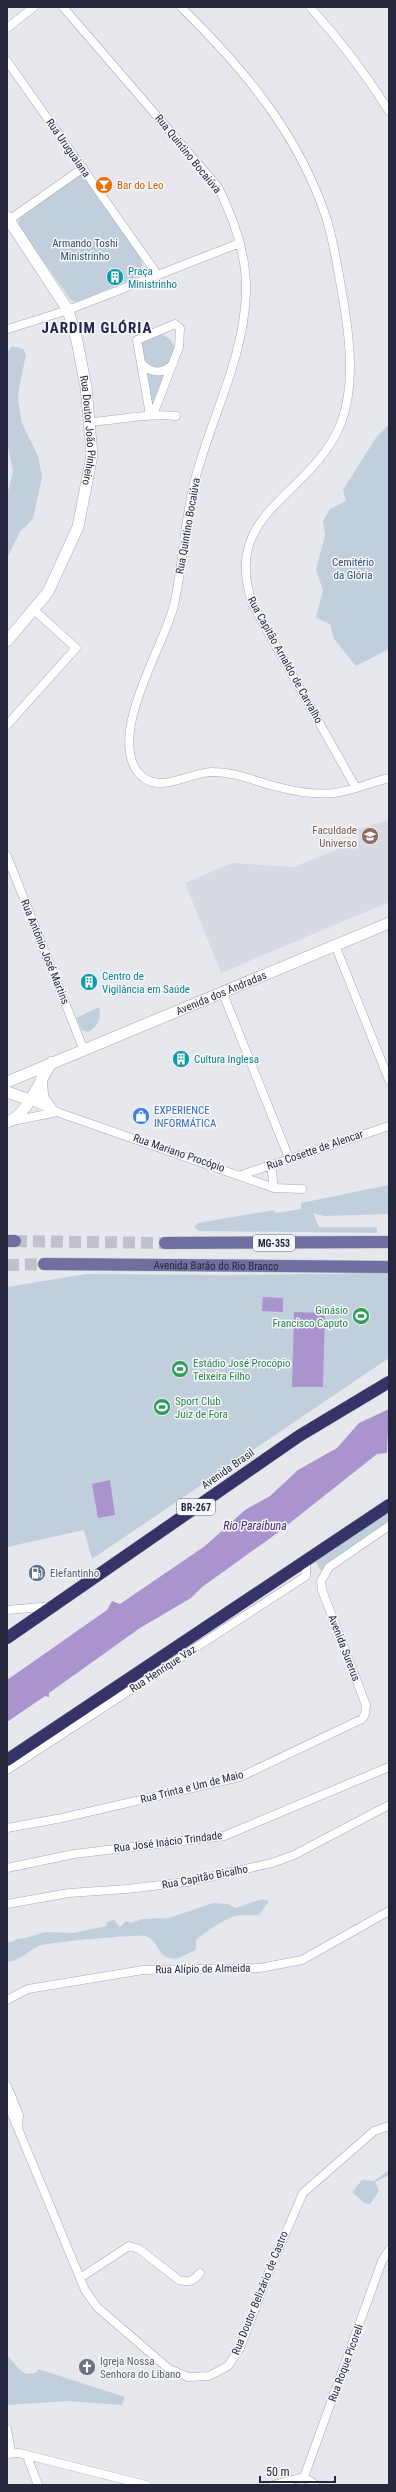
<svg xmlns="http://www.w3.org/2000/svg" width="396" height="2492" font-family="'Roboto Condensed',sans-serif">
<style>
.built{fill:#d7dae2}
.green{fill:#c1cfdd}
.water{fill:#a994cd}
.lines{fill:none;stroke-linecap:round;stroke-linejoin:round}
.primary-tunnel{stroke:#c0c1cb;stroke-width:12;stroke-dasharray:12 6;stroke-linecap:butt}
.street-casing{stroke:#a5a6b2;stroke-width:9}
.secondary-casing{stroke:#a5a8b9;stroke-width:12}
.primary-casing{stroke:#c2c3c9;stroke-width:13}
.highway-casing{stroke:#c2c3c9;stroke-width:13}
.street{stroke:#fff;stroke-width:8}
.secondary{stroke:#fff;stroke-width:11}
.primary{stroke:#6f709f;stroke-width:12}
.highway{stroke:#353469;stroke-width:12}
.labels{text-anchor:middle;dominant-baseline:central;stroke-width:3;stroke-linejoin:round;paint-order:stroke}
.shield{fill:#f7f8fa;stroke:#656677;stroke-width:1}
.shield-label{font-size:10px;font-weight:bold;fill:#26273f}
.street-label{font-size:11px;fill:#26273f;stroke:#f7f8fa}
.food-label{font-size:11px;fill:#c56008;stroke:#f7f8fa;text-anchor:start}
.park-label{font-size:11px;fill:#344c72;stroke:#f7f8fa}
.culture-label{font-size:11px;fill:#0d838f;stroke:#f7f8fa;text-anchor:start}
.education-label{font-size:11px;fill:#785e54;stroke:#f7f8fa;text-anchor:end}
.shop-label{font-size:11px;fill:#366cbe;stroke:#f7f8fa;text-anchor:start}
.leisure-label{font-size:11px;fill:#27864d;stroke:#f7f8fa;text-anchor:start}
.service-label{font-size:11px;fill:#4e5e75;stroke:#f7f8fa;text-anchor:start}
.worship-label{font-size:11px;fill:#5b616d;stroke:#f7f8fa;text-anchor:start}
.water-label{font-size:12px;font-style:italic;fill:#442576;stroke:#f7f8fa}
.district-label{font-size:15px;font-weight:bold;letter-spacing:1px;fill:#23244f;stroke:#f7f8fa}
</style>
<rect width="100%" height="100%" fill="#e6e8ee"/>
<path class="built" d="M389 820V902L221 973 185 883 232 863 293 867 359 841 358 829Z"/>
<path class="green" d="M78 174 83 176 142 257V269L137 277 77 302 71 300 18 226 19 219Z
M160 334C174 338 176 347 174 360L160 370 145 365 141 344 144 339Z
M12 346 23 349 26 355 19 388 18 401 22 423 38 456 42 477 33 519 20 532 7 558V495L13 471 7 442V353Z
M144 367 166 371 152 410Z
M389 424V649L356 666 334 639 330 624 316 618 323 590 316 570 325 535 323 521 330 509 346 501 343 490 375 439Z
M99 1007C102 1017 98 1027 88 1032L82 1030 76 1018Z
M389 1185V1214L324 1216 313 1213 319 1227H377V1233L199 1231 194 1227 198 1223 274 1210 276 1213 301 1209V1203Z
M389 1273V1358L92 1559 84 1530 7 1547V1287L86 1274 224 1275Z
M389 1504V1526L323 1574 312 1556Z
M262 1899 269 1901 259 1915C251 1916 241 1914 233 1917 222 1920 206 1932 196 1940V1950L176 1959C173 1958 167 1958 164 1956 157 1950 156 1939 145 1936 138 1934 48 1942 39 1946 27 1951 21 1961 7 1962V1942H12L17 1939 26 1938 45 1932 73 1933 106 1926 107 1922 114 1920 120 1927 126 1921 131 1923 142 1919 169 1918 213 1903 228 1904 236 1908Z
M389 2170V2175L375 2182 379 2191 370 2204 364 2203 352 2192 362 2180 374 2181Z
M7 2355 19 2369 26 2374 36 2373 38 2369 125 2397 122 2405 67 2401 7 2405Z"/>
<path class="water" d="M263 1297 283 1298V1312L262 1311Z
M294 1312 325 1313 323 1387H292Z
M389 1409 387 1453 377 1454 276 1534 202 1587 191 1598 140 1628 49 1693V1697L45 1696 7 1722V1680L107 1610 112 1601 120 1604 205 1546 245 1510 270 1496 298 1470 337 1448 359 1423Z
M110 1480 115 1515 98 1518 92 1484Z"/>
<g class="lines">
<path class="primary-tunnel" d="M15 1241 165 1243
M7 1265 44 1264"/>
<defs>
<path id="street" d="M63 7 218 187C234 219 247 255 246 292 244 360 210 419 194 484 184 524 183 565 174 605 164 646 109 731 137 771 157 798 189 771 214 772 235 772 254 781 274 786 292 791 315 795 334 793 353 791 371 782 389 778
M181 7C244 69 299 134 327 220 335 247 339 276 344 304 350 342 355 386 341 423 312 497 219 511 253 605L356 788
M310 7C340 40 365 73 389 111
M7 28 34 7
M7 61 157 274
M9 220 83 168
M8 329 68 310 240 243
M141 363C150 373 163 375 173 364
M148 416 149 409 137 340 175 324 180 328 179 347 153 415
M90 422C119 420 148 413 176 416
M7 725 76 648 33 609
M7 856 83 1048
M335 945 389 1080
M222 991 289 1158
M30 1100 57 1112 274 1188 302 1189
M13 1121 57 1112
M271 1165 274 1188
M241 1175 389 1126
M7 1610 52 1606
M7 1770 306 1576V1560
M7 1828 62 1818 240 1777 362 1719 365 1714 366 1705 322 1590 321 1581 329 1567 389 1526
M7 1868 74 1854 224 1836 389 1767
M7 1904 69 1893 127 1889 187 1882 272 1863 294 1855 389 1805
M7 2000 28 1989 143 1970 260 1968 302 1960 389 1911
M7 2086 19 2115 18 2125
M7 2102 85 2290 97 2307 169 2369 188 2377 209 2376 228 2366 240 2348 270 2269 303 2193 374 2131 389 2126
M80 2278 129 2246 139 2249 179 2280C190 2283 193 2281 200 2273
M7 2429 11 2452
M7 2454 19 2453 146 2485
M27 2456 38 2485
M304 2477 382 2261 389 2250
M273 2485 304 2477 316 2485"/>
<g id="secondary">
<path id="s1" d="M7 217 68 310 77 341 86 387 92 455 78 527 48 592 7 641"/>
<path d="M41 1079 43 1098 51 1109"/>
<path id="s2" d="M7 1082 389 923"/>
<path d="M7 1092 30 1100"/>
<path d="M7 1122C26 1118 41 1078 52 1062"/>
</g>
<g id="primary">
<path d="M7 1241H15"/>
<path d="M165 1243 389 1242"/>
<path id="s3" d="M44 1264 389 1267"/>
</g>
<path id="highway" d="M7 1638 299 1436 389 1382
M7 1760 389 1505"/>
</defs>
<use href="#street" class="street-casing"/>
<use href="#secondary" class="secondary-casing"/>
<use href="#primary" class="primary-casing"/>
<use href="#highway" class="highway-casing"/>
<use href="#street" class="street"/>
<use href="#secondary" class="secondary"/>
<use href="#primary" class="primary"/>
<use href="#highway" class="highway"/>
</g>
<defs>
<symbol id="bar-disc" viewBox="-11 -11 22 22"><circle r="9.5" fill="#e8710a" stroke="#f7f8fa"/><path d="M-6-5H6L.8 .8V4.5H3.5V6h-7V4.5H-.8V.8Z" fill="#fff"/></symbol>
<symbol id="building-disc" viewBox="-11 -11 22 22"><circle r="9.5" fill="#0f9aa8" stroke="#f7f8fa"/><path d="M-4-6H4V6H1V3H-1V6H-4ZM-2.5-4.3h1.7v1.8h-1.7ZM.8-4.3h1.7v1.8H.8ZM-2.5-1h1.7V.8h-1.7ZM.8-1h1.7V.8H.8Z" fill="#fff"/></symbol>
<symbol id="university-disc" viewBox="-11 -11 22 22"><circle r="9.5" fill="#8d6e63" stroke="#f7f8fa"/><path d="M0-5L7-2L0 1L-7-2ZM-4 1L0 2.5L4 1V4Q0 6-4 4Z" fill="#fff"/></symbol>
<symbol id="shop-disc" viewBox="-11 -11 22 22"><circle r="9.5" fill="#3f7fe0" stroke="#f7f8fa"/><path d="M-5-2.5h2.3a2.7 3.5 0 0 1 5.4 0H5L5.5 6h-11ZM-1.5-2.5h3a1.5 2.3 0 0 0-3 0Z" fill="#fff"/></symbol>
<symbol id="stadium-disc" viewBox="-11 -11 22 22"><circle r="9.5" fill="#2e9e5b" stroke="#f7f8fa"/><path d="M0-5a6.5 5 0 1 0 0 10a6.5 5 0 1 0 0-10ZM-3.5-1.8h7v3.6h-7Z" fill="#fff"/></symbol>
<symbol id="fuel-disc" viewBox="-11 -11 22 22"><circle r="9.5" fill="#5c6f8a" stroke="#f7f8fa"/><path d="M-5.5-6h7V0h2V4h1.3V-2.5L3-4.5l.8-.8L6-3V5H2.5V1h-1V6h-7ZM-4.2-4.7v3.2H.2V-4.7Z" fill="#fff"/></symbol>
<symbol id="church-disc" viewBox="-11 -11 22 22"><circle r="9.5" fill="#6b7280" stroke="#f7f8fa"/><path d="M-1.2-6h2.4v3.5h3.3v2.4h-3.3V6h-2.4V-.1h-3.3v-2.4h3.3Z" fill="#fff"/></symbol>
</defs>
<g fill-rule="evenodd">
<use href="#bar-disc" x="94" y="175" width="20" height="20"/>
<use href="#building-disc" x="105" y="267" width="20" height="20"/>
<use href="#university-disc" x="360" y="826" width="20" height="20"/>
<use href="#building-disc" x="79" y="972" width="20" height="20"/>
<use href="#building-disc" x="171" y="1049" width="20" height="20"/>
<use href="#shop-disc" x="131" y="1106" width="20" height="20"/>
<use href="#stadium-disc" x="351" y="1306" width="20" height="20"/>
<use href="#stadium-disc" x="170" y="1359" width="20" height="20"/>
<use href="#stadium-disc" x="152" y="1397" width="20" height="20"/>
<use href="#fuel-disc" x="27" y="1563" width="20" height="20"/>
<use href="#church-disc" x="77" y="2357" width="20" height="20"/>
</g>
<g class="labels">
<g class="shield">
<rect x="253" y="1235" width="42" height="16" rx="3"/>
<rect x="177" y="1499" width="38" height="16" rx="3"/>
</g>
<g class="shield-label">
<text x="274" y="1243">MG-353</text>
<text x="196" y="1507">BR-267</text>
</g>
<g class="street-label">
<text transform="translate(68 148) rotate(55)">Rua Uruguaiana</text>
<text transform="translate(188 154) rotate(51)">Rua Quintino Bocaiúva</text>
<text stroke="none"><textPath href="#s1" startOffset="234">Rua Doutor João Pinheiro</textPath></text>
<text transform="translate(188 526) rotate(-80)">Rua Quintino Bocaiúva</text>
<text transform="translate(285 660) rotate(61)">Rua Capitão Arnaldo de Carvalho</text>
<text transform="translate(45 952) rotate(68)">Rua Antônio José Martins</text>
<text stroke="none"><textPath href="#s2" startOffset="232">Avenida dos Andradas</textPath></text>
<text transform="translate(315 1150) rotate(-19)">Rua Cosette de Alencar</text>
<text transform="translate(179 1153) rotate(19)">Rua Mariano Procópio</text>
<text stroke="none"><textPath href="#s3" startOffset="172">Avenida Barão do Rio Branco</textPath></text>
<text transform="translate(228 1469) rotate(-35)">Avenida Brasil</text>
<text transform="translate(344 1648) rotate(69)">Avenida Surerus</text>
<text transform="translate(163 1669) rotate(-33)">Rua Henrique Vaz</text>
<text transform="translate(192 1787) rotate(-14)">Rua Trinta e Um de Maio</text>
<text transform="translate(168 1842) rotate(-7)">Rua José Inácio Trindade</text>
<text transform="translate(205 1877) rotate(-11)">Rua Capitão Bicalho</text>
<text transform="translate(203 1969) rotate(-1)">Rua Alípio de Almeida</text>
<text transform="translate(260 2293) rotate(-68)">Rua Doutor Belizário de Castro</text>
<text transform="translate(346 2363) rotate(-70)">Rua Roque Picoreli</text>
</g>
<g class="food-label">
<text x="117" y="185">Bar do Leo</text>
</g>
<g class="park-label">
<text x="85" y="243">Armando Toshi<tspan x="85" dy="13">Ministrinho</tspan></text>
<text x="353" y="562">Cemitério<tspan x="353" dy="13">da Glória</tspan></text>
</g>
<g class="culture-label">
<text x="128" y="271">Praça<tspan x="128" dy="13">Ministrinho</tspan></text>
<text x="102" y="976">Centro de<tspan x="102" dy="13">Vigilância em Saúde</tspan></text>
<text x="194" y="1059">Cultura Inglesa</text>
</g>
<g class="education-label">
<text x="357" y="830">Faculdade<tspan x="357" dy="13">Universo</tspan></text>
</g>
<g class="shop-label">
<text x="154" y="1110">EXPERIENCE<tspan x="154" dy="13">INFORMÁTICA</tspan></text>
</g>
<g class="leisure-label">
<text x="348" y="1310" text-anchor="end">Ginásio<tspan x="348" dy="13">Francisco Caputo</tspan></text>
<text x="193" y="1363">Estádio José Procópio<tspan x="193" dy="13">Teixeira Filho</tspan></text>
<text x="175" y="1401">Sport Club<tspan x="175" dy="13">Juiz de Fora</tspan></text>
</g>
<g class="service-label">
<text x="50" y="1573">Elefantinho</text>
</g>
<g class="worship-label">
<text x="100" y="2361">Igreja Nossa<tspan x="100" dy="13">Senhora do Libano</tspan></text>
</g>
<g class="water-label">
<text x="255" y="1526">Rio Paraibuna</text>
</g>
<g class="district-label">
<text x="97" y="328">JARDIM GLÓRIA</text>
</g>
</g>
<rect width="396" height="2492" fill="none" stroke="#26273f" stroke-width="16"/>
<path d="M260 2476v6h75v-6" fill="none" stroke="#26273f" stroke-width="2"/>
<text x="266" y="2476" font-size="12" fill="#26273f" stroke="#f7f8fa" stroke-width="3" paint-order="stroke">50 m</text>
</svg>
